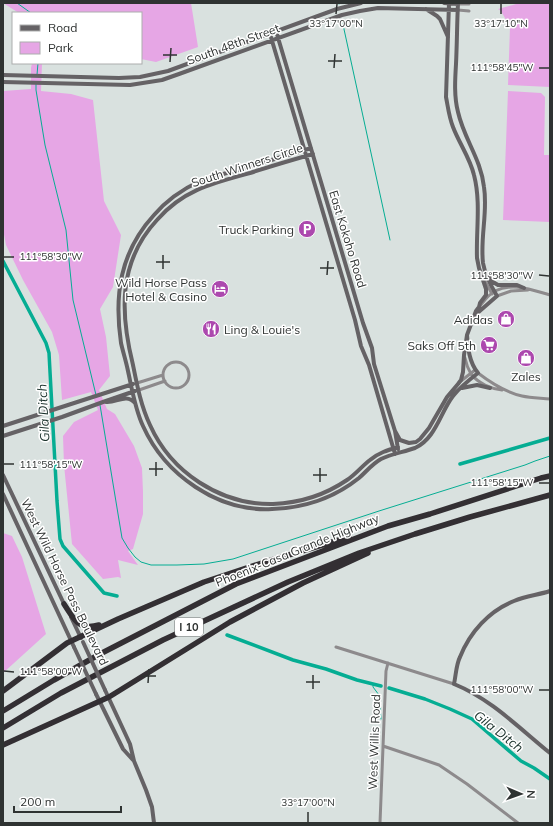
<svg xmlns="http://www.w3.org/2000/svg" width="553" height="826" font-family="Mulish,sans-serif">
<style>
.green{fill:#e6a6e5}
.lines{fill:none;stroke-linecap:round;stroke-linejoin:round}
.stream{stroke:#05ad93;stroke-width:1}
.canal{stroke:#05ad93;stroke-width:3.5}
.street{stroke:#8d8a8c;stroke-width:3}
.secondary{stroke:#656265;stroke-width:4}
.highway{stroke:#332f33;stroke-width:5.5}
.secondary-bridge{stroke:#656265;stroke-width:4}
.ticks{fill:none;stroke:#2f3332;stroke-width:1.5}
.labels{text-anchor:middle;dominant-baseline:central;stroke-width:3;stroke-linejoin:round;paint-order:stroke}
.shield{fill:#fff;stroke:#6d7070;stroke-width:1}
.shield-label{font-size:11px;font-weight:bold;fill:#2f3332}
.street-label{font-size:12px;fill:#2f3332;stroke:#fff}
.poi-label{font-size:12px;fill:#2f3332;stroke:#fff;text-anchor:end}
.water-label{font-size:13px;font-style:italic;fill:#1a312b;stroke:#fff}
.ticks-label{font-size:10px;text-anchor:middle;fill:#2f3332;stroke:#fff;stroke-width:3;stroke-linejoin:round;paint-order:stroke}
</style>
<rect width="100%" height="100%" fill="#d9e1df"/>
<path class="green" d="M3 3H191L198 47 156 62 141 59V13H19Z
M519 3H550V87L508 85 510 27 501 11 498 9 513 5Z
M32 63H42L41 91 71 94 93 100 104 201 121 235 113 287 100 309 106 337 110 376 99 390 107 409 115 414 134 446 142 468 143 492V514L133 549 128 551 138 565 118 560 121 578 118 577 103 579 72 544 64 465 63 436 74 422 98 410 91 392 62 400 59 355 52 332 23 280 6 245 3 229V91L31 89V68Z
M508 91 541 93 545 97 544 155H550V222L503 220Z
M3 533 12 536 22 557 46 634 3 673Z"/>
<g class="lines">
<path class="stream" d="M17 3 31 13
M339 3V4
M342 20 390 240
M37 75 38 63
M36 84V90L45 145 66 230 73 300 96 395
M100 405 101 411 122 538 128 548 135 557 141 562 151 565H177L204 564 233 559 379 511 525 465 535 461 550 456
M373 684V687L379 695 381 719"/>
<path class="canal" d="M3 261 46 343 49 353 57 501 60 539 63 546 104 593 117 596
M460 464 550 438
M227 635 293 660 326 669 357 680 381 686
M389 688 425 699 450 709 472 719 521 761 534 768 550 779"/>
<path class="street" d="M458 4H469
M458 10 469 11
M485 281 492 294
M497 296 511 291 528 290
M480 306C484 301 489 294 495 291 513 282 532 290 550 295
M465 358C466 363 468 369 471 374 478 383 491 389 502 390
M163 375a13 13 0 1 1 26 0a13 13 0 1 1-26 0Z
M478 373C491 383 505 392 522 396 531 398 541 398 550 399
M461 381 475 370
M137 383 163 375
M139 390 165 381
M336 647 454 684
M383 746 439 765 467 784 518 823
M380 823 386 671 388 663"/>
<path class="secondary" d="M444 3 458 4
M458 3C457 23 457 44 456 64 455 80 454 97 458 112 464 139 481 159 484 187 488 212 480 237 483 263 485 275 491 286 497 296L474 316
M426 9 437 16 440 19 448 37
M276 31 363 323 372 348 374 364 395 431 398 449
M270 34 355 320 361 346 369 365 395 454
M3 75 119 78 140 77 168 71 337 9 361 3
M3 82 130 85 162 80 179 74 342 15 360 11 378 8 458 10
M311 148C289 155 267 161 245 168 231 172 214 176 200 181 183 189 166 201 154 215 120 252 114 295 121 343 123 352 126 361 128 371 132 389 135 409 143 426 165 475 218 512 272 509 304 508 334 498 359 478 366 472 372 464 381 459 391 454 404 452 415 448 436 438 440 413 453 396 460 387 469 380 478 373 469 362 468 348 467 335
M313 154C292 160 271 166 250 173 213 183 183 190 157 220 118 262 120 313 133 365 137 385 141 406 150 425 171 472 220 505 273 504 299 503 325 495 347 480 356 474 362 466 370 460 378 453 388 450 398 447
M488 276 493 282 498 285H517L524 288
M462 388 477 385 490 388
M106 402C117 403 126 393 135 403
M3 426 133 384
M395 431 400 440 409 443 416 442 420 439 429 428 447 397 458 384 461 380 463 372 464 355 467 335 476 311 479 307 480 303 486 295V289L479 268 477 258C476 230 481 202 474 175 470 158 459 143 453 127 449 117 448 107 446 97L449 3
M3 436 62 417 103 402 135 391
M3 475 65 606
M3 494 74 647
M550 591C538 595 526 596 514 601 489 611 470 632 460 657 456 665 456 675 454 684 491 699 519 728 550 753
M71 617 81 638
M105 690 130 744 134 761 146 790 152 807 154 823
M96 694 123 749 133 760"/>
<path class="highway" d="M64 604C74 619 78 631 99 625
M3 691 67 643 118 619 204 582 265 562 349 537
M3 711 54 680 100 654 236 584 388 526 430 514 541 478 550 476
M3 728 61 693 163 640 288 582 359 553 415 534 470 517 550 495
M3 745 109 697 230 622 303 583 368 553"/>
<path class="secondary-bridge" d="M83 642 105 690
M74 647 96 694"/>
</g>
<path class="ticks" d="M336 14 337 4M501 14V4M163 55H177M328 61H342M170 62 171 48M334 68 335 54M539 68H549M4 257H14M156 262H170M320 268H334M163 269V255M327 275 328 261M539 275 549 276M4 464H14M149 469H163M313 475H327M156 476V462M320 482V468M539 483H549M4 671 14 672M142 676H156M306 682H320M148 683 149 669M313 689V675M539 690H549M308 822V812"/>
<defs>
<symbol id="parking-disc" viewBox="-11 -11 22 22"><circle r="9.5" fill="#ac48ae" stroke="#fff"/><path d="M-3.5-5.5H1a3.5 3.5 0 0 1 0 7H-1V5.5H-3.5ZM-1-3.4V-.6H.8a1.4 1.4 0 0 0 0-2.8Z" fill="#fff"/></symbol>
<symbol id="hotel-disc" viewBox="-11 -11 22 22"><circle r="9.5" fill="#ac48ae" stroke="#fff"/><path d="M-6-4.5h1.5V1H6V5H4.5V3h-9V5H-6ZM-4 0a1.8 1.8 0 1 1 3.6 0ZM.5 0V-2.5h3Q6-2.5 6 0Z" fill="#fff"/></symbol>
<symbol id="shop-disc" viewBox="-11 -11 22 22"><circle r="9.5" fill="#ac48ae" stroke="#fff"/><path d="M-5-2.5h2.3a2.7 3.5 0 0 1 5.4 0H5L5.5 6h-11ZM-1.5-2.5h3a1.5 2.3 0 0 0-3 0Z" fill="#fff"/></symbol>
<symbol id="restaurant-disc" viewBox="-11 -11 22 22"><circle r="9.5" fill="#ac48ae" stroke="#fff"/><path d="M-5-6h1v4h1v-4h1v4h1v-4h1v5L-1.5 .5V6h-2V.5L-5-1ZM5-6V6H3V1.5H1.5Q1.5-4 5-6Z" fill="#fff"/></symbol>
<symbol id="supermarket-disc" viewBox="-11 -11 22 22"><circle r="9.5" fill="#ac48ae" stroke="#fff"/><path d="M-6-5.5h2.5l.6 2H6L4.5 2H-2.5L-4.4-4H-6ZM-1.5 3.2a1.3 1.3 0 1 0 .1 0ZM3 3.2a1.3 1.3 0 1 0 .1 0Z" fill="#fff"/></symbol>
</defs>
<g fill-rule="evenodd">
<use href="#parking-disc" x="297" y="219" width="20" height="20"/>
<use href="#hotel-disc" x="210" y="279" width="20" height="20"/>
<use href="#shop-disc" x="496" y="309" width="20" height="20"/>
<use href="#restaurant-disc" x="201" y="319" width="20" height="20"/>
<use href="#supermarket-disc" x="479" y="335" width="20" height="20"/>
<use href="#shop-disc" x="516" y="348" width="20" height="20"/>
</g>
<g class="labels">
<rect class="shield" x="175" y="618" width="28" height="18" rx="3"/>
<g class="shield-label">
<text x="189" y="627">I 10</text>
</g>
<g class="street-label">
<text transform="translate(233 44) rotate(-20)">South 48th Street</text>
<text transform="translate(247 165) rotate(-18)">South Winners Circle</text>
<text transform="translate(348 239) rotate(73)">East Kokoho Road</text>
<text transform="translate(297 550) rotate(-22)">Phoenix-Casa Grande Highway</text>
<text transform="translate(65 582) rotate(64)">West Wild Horse Pass Boulevard</text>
<text transform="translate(374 742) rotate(-88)">West Willis Road</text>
</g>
<g class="poi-label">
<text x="294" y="229">Truck Parking</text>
<text x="207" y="282">Wild Horse Pass<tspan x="207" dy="14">Hotel &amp; Casino</tspan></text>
<text x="493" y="319">Adidas</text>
<text x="224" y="329" text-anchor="start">Ling &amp; Louie's</text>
<text x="476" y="345">Saks Off 5th</text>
<text x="526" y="376" text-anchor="middle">Zales</text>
</g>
<g class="water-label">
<text transform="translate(43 413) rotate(-93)">Gila Ditch</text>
<text transform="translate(499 731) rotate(38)">Gila Ditch</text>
</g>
</g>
<g class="ticks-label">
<text x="336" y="27">33°17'00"N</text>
<text x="501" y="27">33°17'10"N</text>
<text x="502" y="71">111°58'45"W</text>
<text x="51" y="260">111°58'30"W</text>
<text x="502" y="279">111°58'30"W</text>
<text x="51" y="468">111°58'15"W</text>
<text x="502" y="486">111°58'15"W</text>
<text x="51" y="675">111°58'00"W</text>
<text x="502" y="693">111°58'00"W</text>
<text x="308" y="806">33°17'00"N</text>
</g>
<rect width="553" height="826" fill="none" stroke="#2f3332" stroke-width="8"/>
<rect x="12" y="12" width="130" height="52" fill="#ffffff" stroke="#acadad"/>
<rect x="20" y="25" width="20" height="6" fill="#656265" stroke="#acadad"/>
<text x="48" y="32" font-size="12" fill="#2f3332">Road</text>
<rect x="20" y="42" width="20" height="12" fill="#e6a6e5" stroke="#acadad"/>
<text x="48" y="52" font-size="12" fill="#2f3332">Park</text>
<g transform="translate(521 794) rotate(92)" stroke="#ffffff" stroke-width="3" paint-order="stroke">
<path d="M0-3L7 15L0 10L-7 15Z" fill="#2f3332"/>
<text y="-6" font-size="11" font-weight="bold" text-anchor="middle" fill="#2f3332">N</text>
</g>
<path d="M14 806v6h107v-6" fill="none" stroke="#2f3332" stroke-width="2"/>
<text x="20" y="806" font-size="12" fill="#2f3332" stroke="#ffffff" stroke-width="3" paint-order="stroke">200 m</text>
</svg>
